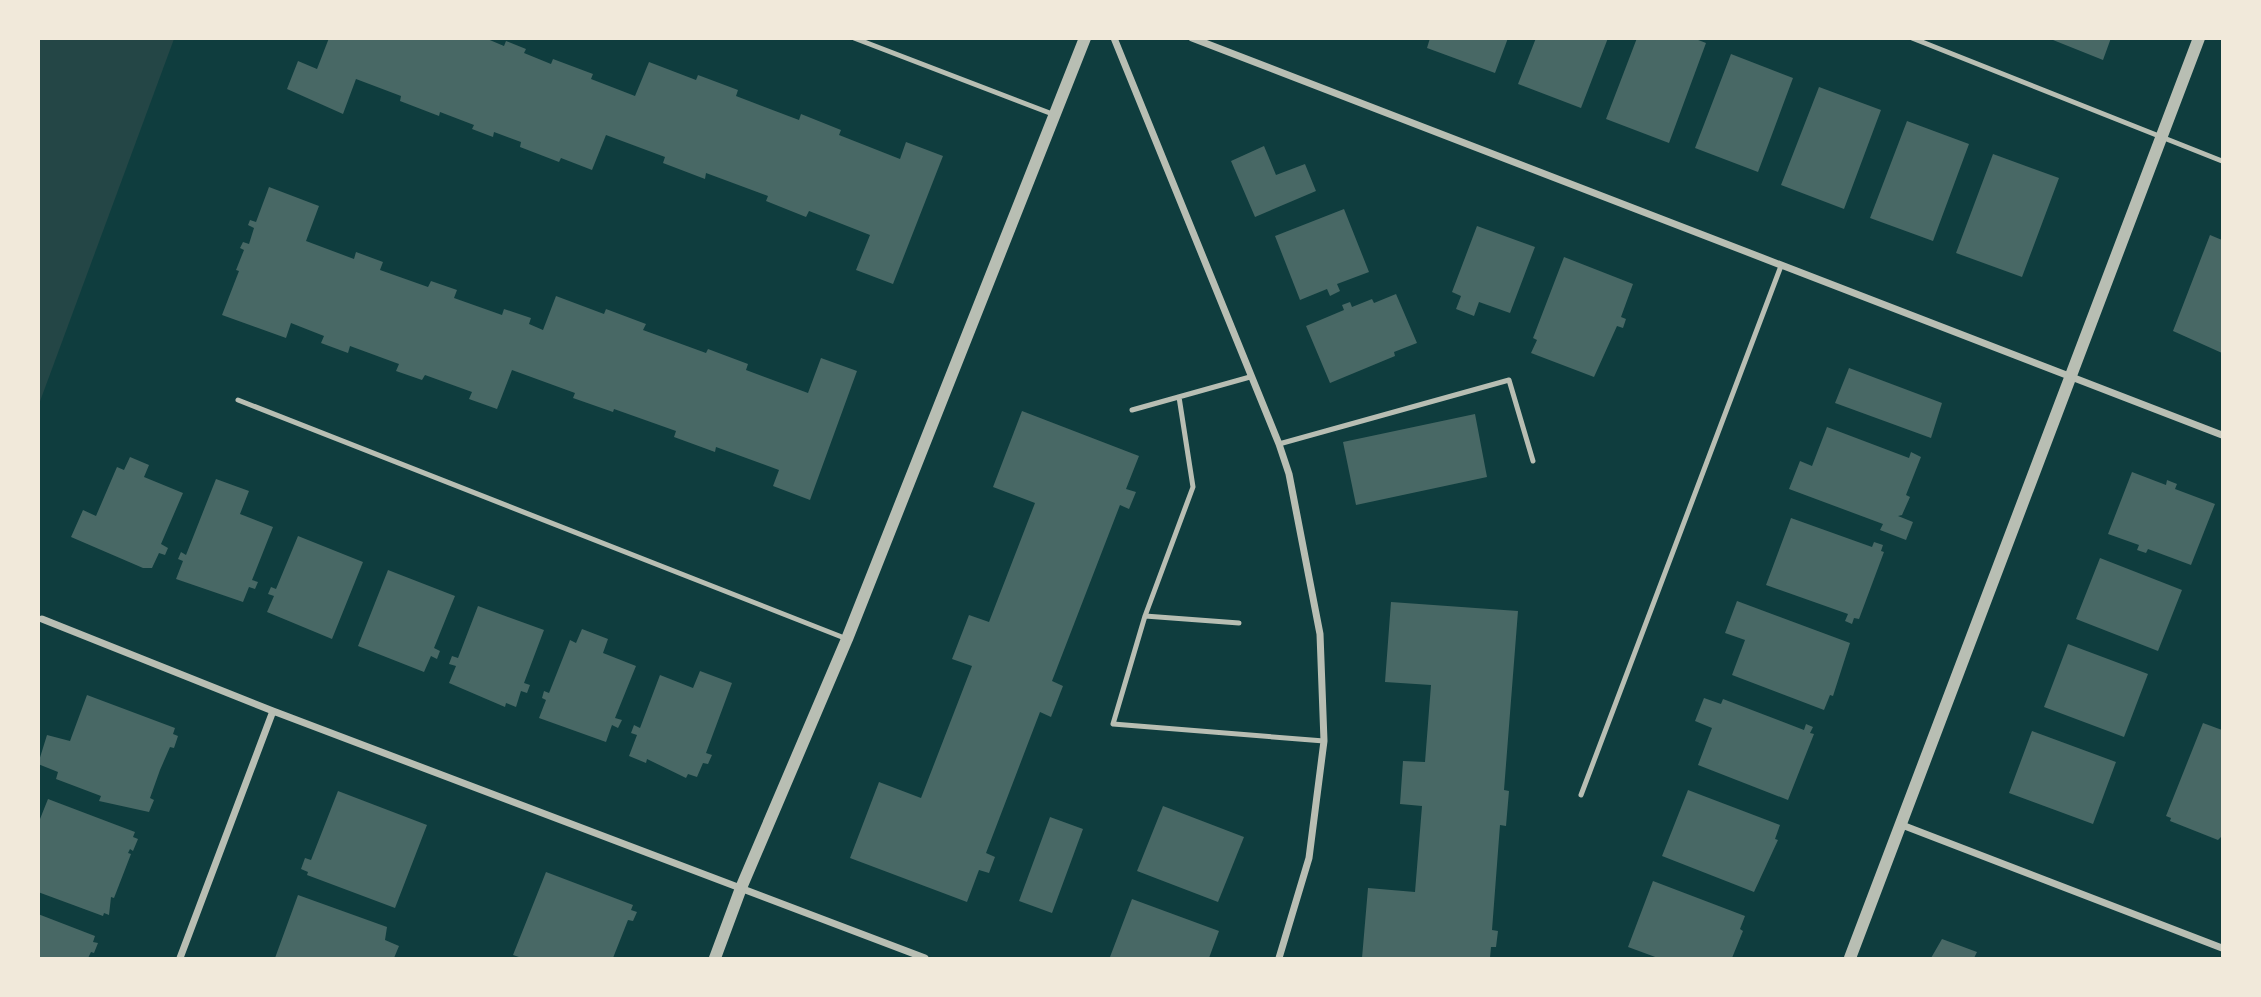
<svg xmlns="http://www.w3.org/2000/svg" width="2261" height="997" font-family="Overpass,sans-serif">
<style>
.green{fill:#244646}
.building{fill:#486865}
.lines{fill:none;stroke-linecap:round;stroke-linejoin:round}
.service{stroke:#b8beb3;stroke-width:5}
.minor{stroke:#b8beb3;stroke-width:7}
.tertiary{stroke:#b8beb3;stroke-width:12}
</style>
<rect width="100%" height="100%" fill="#0f3d3e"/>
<path class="green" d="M39 38 174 39 39 404 38 39Z"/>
<path class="building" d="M329 38H485L504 46 506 41 526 49 524 53 551 64 553 59 593 74 591 79 635 96 649 62 696 80 698 75 738 90 736 96 799 120 801 114 841 130 839 135 900 159 906 142 943 156 893 284 856 270 870 235 809 211 806 217 766 201 768 196 706 173 705 179 663 163 665 157 606 135 592 170 561 158 559 162 520 147 521 142 494 132 493 137 472 129 474 125 440 112 439 116 400 101 401 96 356 79 343 114 287 89 298 61 317 69Z
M1430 38H1508L1495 73 1427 48Z
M1536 38H1608L1581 108 1518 84Z
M1637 38H1693L1706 43 1669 143 1606 119Z
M2048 38H2111L2103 60Z
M1731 54 1793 78 1758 172 1695 148Z
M1819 87 1881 110 1844 209 1781 185Z
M1907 121 1969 144 1933 241 1870 218Z
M1264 146 1276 175 1305 164 1316 191 1255 217 1231 161Z
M1993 154 2059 178 2022 277 1956 253Z
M269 187 319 206 306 241 354 259 356 252 383 262 380 270 428 287 431 281 457 290 454 298 502 315 504 309 531 318 529 324 543 330 556 296 604 314 606 309 646 324 643 330 706 353 708 349 748 364 746 370 808 393 821 358 857 371 810 500 773 486 779 470 716 447 715 452 674 437 676 431 614 409 613 412 573 398 575 393 512 370 497 409 469 399 472 392 425 375 422 380 396 371 399 364 350 346 348 353 321 343 324 336 291 323 286 338 222 315 239 271 236 270 244 250 240 248 243 242 249 244 254 228 248 225 250 220 256 222Z
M1344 209 1369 272 1337 284 1340 291 1330 296 1327 289 1300 300 1275 236Z
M1477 226 1535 247 1510 313 1479 302 1474 316 1456 309 1461 296 1452 292Z
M2210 235 2222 240V353L2173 331Z
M1564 257 1633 284 1621 317 1626 319 1623 328 1617 326 1594 377 1531 353 1537 340 1533 338Z
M1396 294 1417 343 1394 352 1395 356 1330 383 1306 326 1344 310 1342 305 1350 302 1352 307 1372 299 1374 303Z
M1849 368 1942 403 1931 438 1835 403Z
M1022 411 1139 456 1126 489 1136 492 1129 509 1120 505 1052 681 1063 686 1051 717 1040 712 986 853 995 857 989 873 979 870 967 902 850 858 879 782 921 798 972 666 952 659 969 615 989 622 1035 503 993 487Z
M1475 414 1487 477 1356 505 1343 442Z
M1827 427 1909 458 1911 452 1921 457 1906 495 1910 497 1902 515 1898 516 1913 522 1906 540 1880 530 1883 524 1789 489 1800 461 1812 466Z
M130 457 149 465 144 477 183 493 161 544 168 548 165 555 159 553 152 568H143L71 537 83 510 96 516 117 467 124 470Z
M2132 472 2166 485 2167 480 2177 484 2175 489 2215 504 2191 565 2148 549 2146 553 2137 550 2139 545 2108 534Z
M216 479 249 491 240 514 273 527 252 580 258 582 255 589 249 587 243 602 176 579 183 561 178 559 181 552 186 555Z
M1791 518 1872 547 1874 542 1883 545 1881 551 1884 552 1859 619 1854 618 1852 624 1845 621 1848 614 1766 585Z
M298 536 363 562 332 639 267 612 274 596 268 594 271 587 276 589Z
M2100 558 2182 590 2158 651 2076 619Z
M388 570 455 596 434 648 440 651 437 659 431 656 424 672 358 646Z
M1737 601 1850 643 1833 696 1830 695 1824 710 1732 675 1745 640 1725 633Z
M1391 602 1518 611 1504 790 1509 791 1506 826 1500 825 1492 930 1498 931 1496 947H1491L1490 958H1362L1368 888 1415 892 1422 806 1400 804 1403 761 1425 762 1431 685 1385 682Z
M478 606 544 630 524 683 530 685 527 693 521 691 516 707 506 703 505 707 449 683 456 666 449 664 452 656 458 658Z
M582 629 608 639 603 653 636 666 615 718 622 720 618 728 612 725 606 742 539 718 546 700 542 698 544 691 549 693 570 640 576 643Z
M2068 644 2148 674 2124 737 2044 707Z
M700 671 732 683 706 753 712 755 708 764 703 763 697 777 688 774 686 778 647 759 646 763 629 756 637 735 631 733 634 725 640 728 660 675 693 688Z
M87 695 175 728 173 734 178 736 174 748 170 747 160 770 150 798 154 800 149 812 99 801 101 796 56 779 58 772 38 764 47 735 70 741Z
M1704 698 1721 704 1723 699 1804 730 1806 724 1813 727 1810 733 1814 734 1788 800 1698 765 1712 728 1695 721Z
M2203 723 2222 730V836L2218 840 2170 821 2171 818 2166 816Z
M2032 731 2116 762 2093 824 2009 793Z
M1688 790 1780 825 1775 839 1778 840 1754 892 1662 856Z
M338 791 427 825 395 908 307 875 308 872 301 869 305 858 311 860Z
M48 799 135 832 133 837 138 839 133 851 130 849 128 853 131 854 114 898 111 897 109 915 104 913 103 916 38 892V824Z
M1163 806 1244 837 1218 902 1137 871Z
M1050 817 1083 829 1052 913 1019 901Z
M546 872 633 905 631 910 637 912 633 921 628 920 613 958H522L513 955Z
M1653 881 1745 916 1740 929 1743 931 1732 958H1658L1628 947Z
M298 895 387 927 385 940 399 946 394 958H275Z
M1132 899 1219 931 1209 958 1110 957Z
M38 914 95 936 93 942 98 943 94 953 91 952 88 958H38Z
M1942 939 1977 952 1974 958H1931Z"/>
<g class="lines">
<path class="service" d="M854 38 1055 115
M1912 38 2222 161
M1179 397 1193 487 1145 616 1113 724 1324 741
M238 400 847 639
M1132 410 1250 377
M1279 444 1509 380 1533 461
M1145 616 1239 623
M1581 795 1781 266"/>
<path class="minor" d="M1114 38 1279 444 1289 474 1320 634 1324 741 1309 858 1279 958
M1192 38 2222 435
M42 619 273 711 925 958
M1902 825 2222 948
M180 958 273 711"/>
<path class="tertiary" d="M715 958 741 888 847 639 1085 38
M1850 958 2199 38"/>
</g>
<rect width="2261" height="997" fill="none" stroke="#f1e9da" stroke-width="80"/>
</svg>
